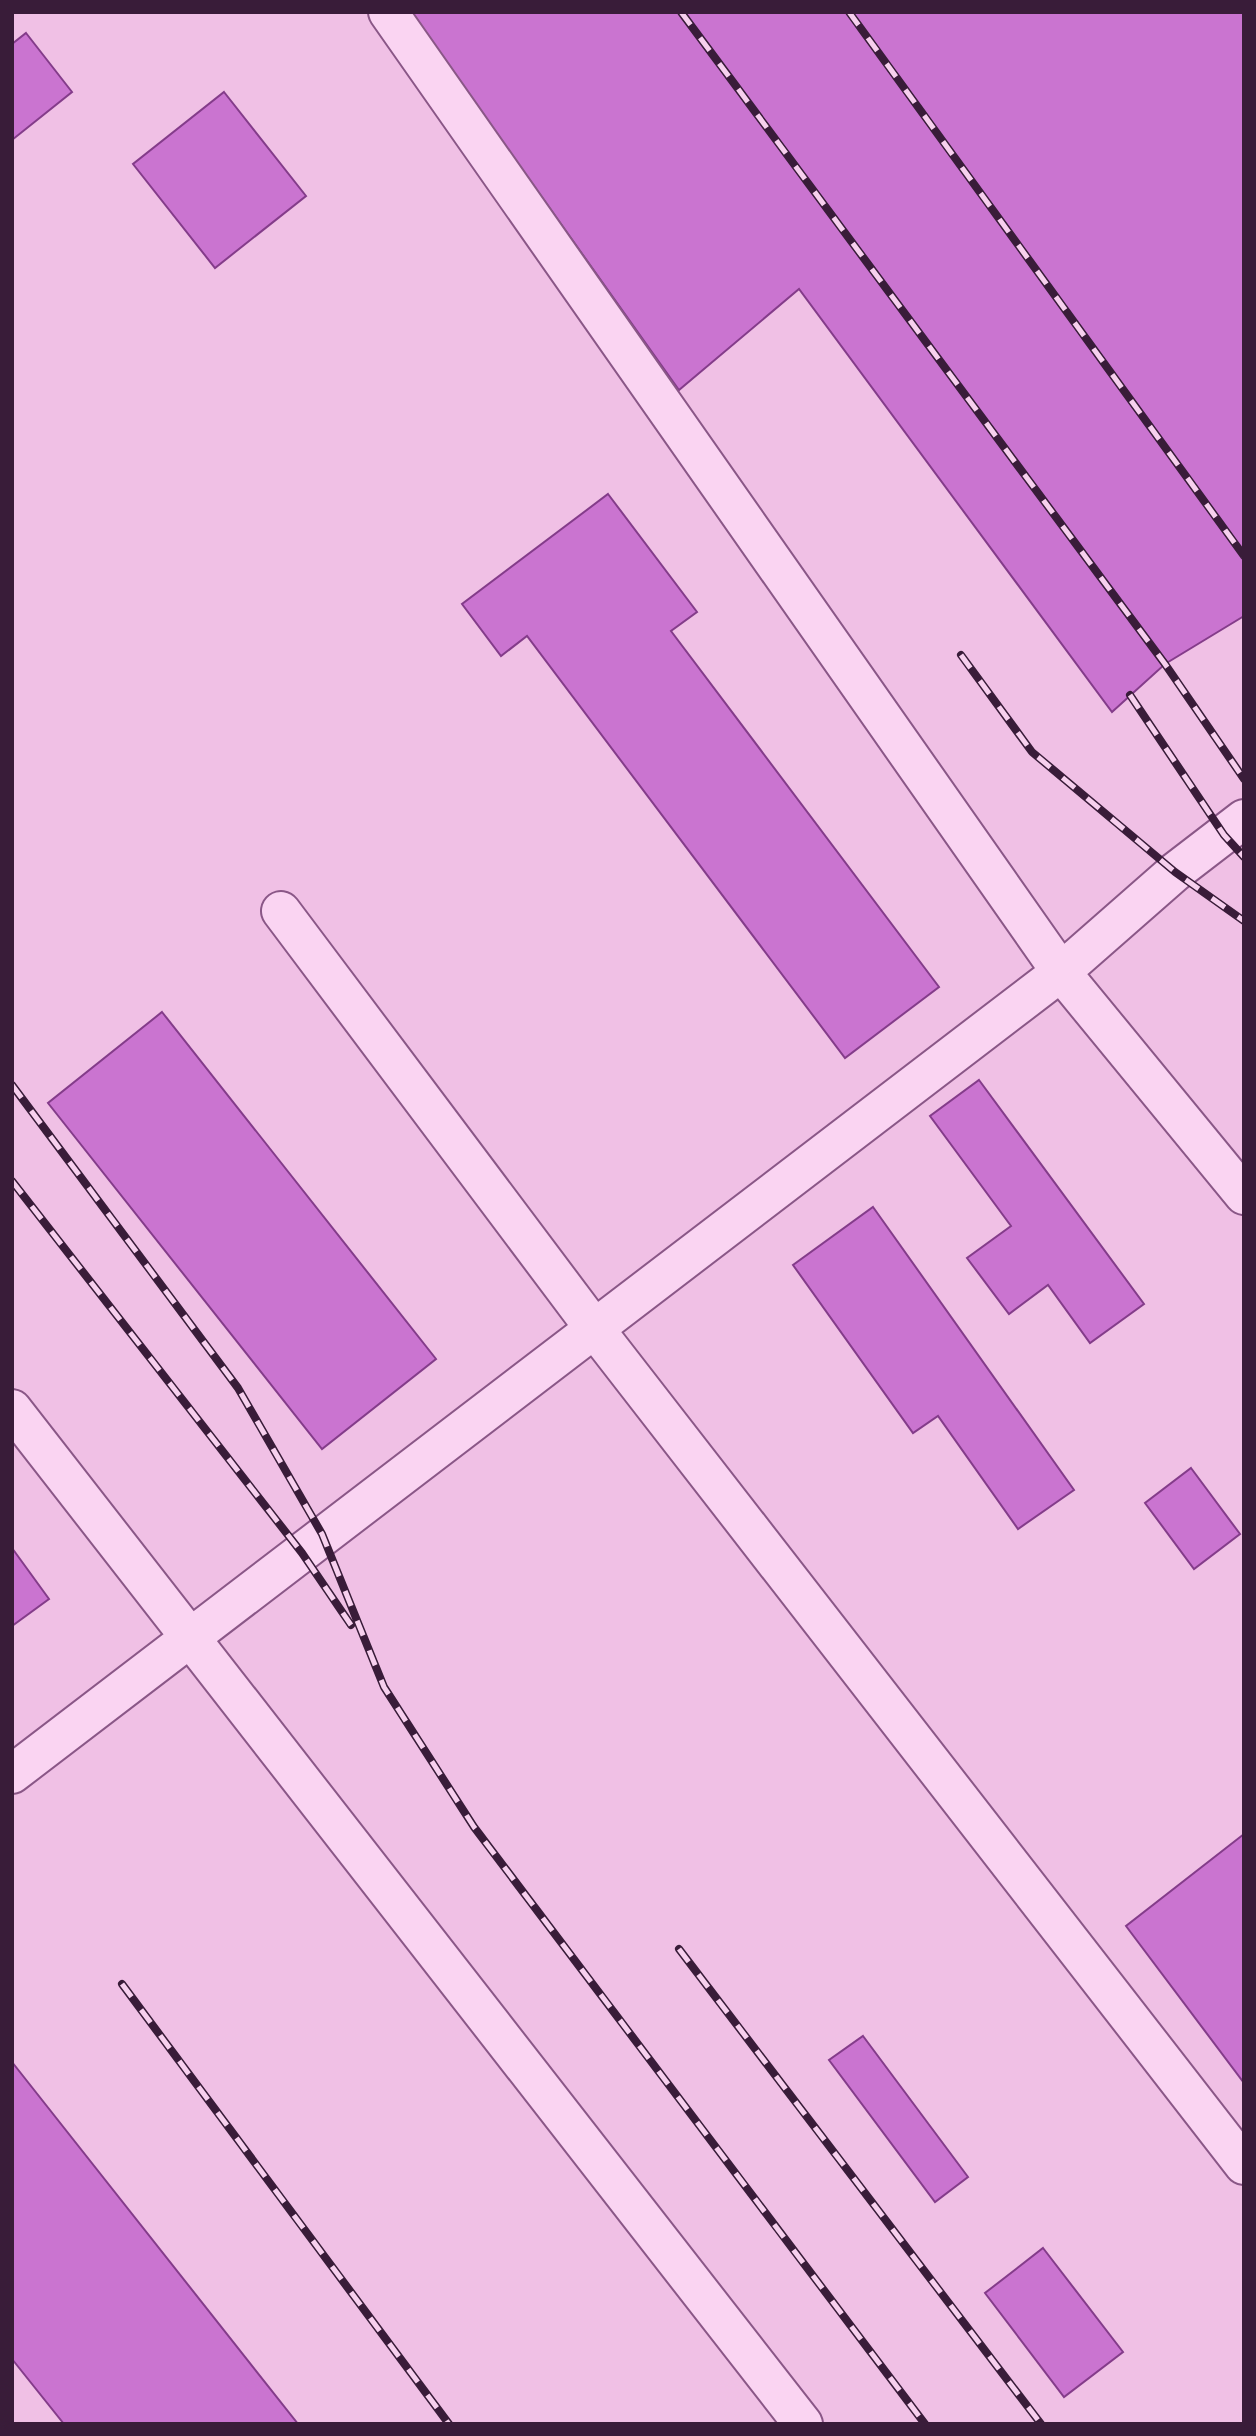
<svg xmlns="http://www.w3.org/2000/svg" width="1256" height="2436" font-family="'IBM Plex Serif',serif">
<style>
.building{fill:#ca74d0;stroke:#843c8a;stroke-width:2}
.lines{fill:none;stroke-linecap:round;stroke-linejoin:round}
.minor-casing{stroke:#8a5787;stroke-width:42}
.minor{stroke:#fad4f2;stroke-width:38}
.rail-casing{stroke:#391c39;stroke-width:8}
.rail{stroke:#f7d0ee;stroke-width:5;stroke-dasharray:16;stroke-linecap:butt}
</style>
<rect width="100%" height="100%" fill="#f0c0e5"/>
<path class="building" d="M410 12H1244V616L1165 664 1112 712 799 289 679 390Z
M26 33 72 92 12 140V44Z
M224 92 306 196 215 268 133 164Z
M608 494 697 612 671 631 939 987 845 1058 527 636 501 656 462 604Z
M162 1012 436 1359 322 1449 48 1103Z
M979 1080 1144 1304 1090 1343 1048 1285 1009 1314 967 1258 1011 1226 930 1116Z
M873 1207 1074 1490 1018 1529 938 1416 913 1433 793 1265Z
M1191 1468 1240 1534 1194 1569 1145 1503Z
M12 1548 49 1599 12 1626Z
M1244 1834V2083L1126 1926Z
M863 2036 968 2177 935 2202 829 2060Z
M12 2062 298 2424H64L12 2359Z
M1043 2248 1123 2352 1064 2397 985 2293Z"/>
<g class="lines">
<defs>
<path id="minor" d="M388 12 1061 972 1244 1195
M281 911 594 1328 1244 2165
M12 1409 803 2424
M12 1774 1061 972 1175 872 1244 819"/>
</defs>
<use href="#minor" class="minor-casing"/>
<use href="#minor" class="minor"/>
<defs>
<path id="rail" d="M681 12 1165 664 1244 779
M849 12 1244 556
M961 655 1032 752 1175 872 1244 921
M1130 695 1224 835 1244 857
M12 1085 238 1388 322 1534 384 1687 474 1827 925 2424
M12 1181 302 1553 351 1625
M679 1949 1041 2424
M122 1984 449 2424"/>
</defs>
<use href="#rail" class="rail-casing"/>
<use href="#rail" class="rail"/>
</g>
<rect width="1256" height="2436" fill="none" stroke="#391c39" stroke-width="28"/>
</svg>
